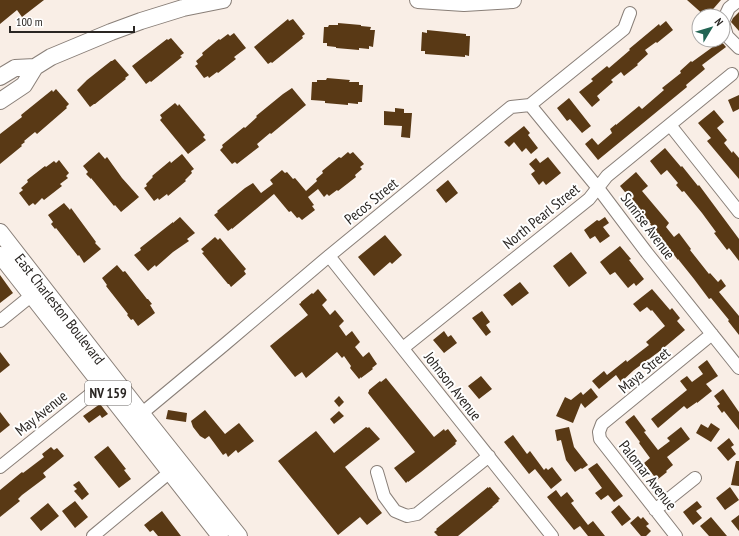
<svg xmlns="http://www.w3.org/2000/svg" width="739" height="536" font-family="'PT Sans Narrow',sans-serif">
<style>
.building{fill:#593915}
.lines{fill:none;stroke-linecap:round;stroke-linejoin:round}
.minor-casing{stroke:#897f78;stroke-width:14}
.major-casing{stroke:#897f78;stroke-width:18}
.minor{stroke:#fff;stroke-width:12}
.major{stroke:#fff;stroke-width:16}
.labels{text-anchor:middle;dominant-baseline:central;stroke-width:4;stroke-linejoin:round;paint-order:stroke}
.shield{fill:#fff;stroke:#6a6765;stroke-width:1}
.shield-label{font-size:14px;font-weight:bold;fill:#2a2623}
.street-label{font-size:15px;fill:#2a2623;stroke:#fff}
</style>
<rect width="100%" height="100%" fill="#f9eee6"/>
<path class="building" d="M0 0H44L22 17 17 10 0 24Z
M687 0H721L707 16H705Z
M739 12V31L731 22 733 18Z
M288 19 289 21 293 19 305 34 302 36 303 38 272 63 271 62 268 64 254 47Z
M666 21 673 30 657 43 656 42 645 50 648 54 637 64 638 65 624 76 621 72 611 80 613 82 597 96 600 100 592 107 579 92 593 81 591 79 607 66 609 68 630 50 629 49 659 24 660 26Z
M338 23 361 25V26L371 27 370 30H375L373 47 369 46V49L359 48V50L336 48V47L327 46V43H323L324 27H328L329 25H338Z
M427 30 466 34V36H470L469 56 465 55V57L425 54V51H421L422 32 427 33Z
M234 33 246 48 234 57 236 59 218 73 217 72 209 78 208 76 204 78 195 66 198 64 196 61 203 55 202 53 219 39 220 40 228 34 230 36Z
M171 38 184 53 180 56 182 57 151 82 150 81 146 84 132 66 167 39 168 40Z
M721 41 726 47 702 65 705 69 686 85 687 87 598 160 585 144 592 138 598 145 612 133 610 129 616 124V125L639 106 642 109 664 90 662 88 681 73 680 71 691 61 692 62Z
M115 59 129 75 125 78 126 79 95 104H94L90 107 77 90 87 80 111 61H112Z
M327 78 350 80 349 82H359V85H363L362 102H358V104L348 103V105L325 103V101L311 100 312 82H317V80H326Z
M292 88 306 105 271 134 270 133 257 144 259 147 237 164 235 162 232 164 220 150 223 147 222 145 244 127 245 128 257 117 256 116 283 94Z
M56 89 69 104 66 107 67 108 37 134 35 132 24 141 25 142 21 145 22 146 0 164V134L22 117 21 115 52 90 53 92Z
M739 95V109L733 112 728 100Z
M569 98 591 126 582 133 570 119 567 121 557 108Z
M175 103 178 106 179 104 205 135 203 137 206 140 188 154 160 120 162 118 160 115Z
M395 108 404 109V113H412L410 138 401 137 402 126 384 125V111L395 112Z
M714 110 724 122 717 128 727 140 724 143 732 153 733 151 739 158V179L707 141 711 138 698 123Z
M524 126 530 133 528 135 538 148 531 154 526 148 522 152 514 142 509 147 504 142Z
M665 148 681 167 682 166 698 186 699 185 739 239V261L729 248 727 250 714 233 716 232 702 213 684 191 682 192 676 185 678 183 667 170 661 175 650 161Z
M99 152 105 159 107 157 122 178 139 197 121 212 115 205 114 206 91 178V179L86 174 88 172 83 166Z
M348 152 350 154 353 152 364 164 360 167 362 169 355 175 356 177 338 191 337 190 329 196 327 194 324 197 318 189 308 197 314 205 312 206 315 210 302 220 299 217 297 218 291 211 289 212 274 194 232 229V228L228 231 214 215 218 212 217 211 245 188 253 183 261 193 273 184 270 180 282 170 285 173 287 172 293 179 295 178 306 191 317 181 316 179 323 173 322 171 339 157 341 158Z
M182 154 194 169 191 171 192 173 185 180 186 181 168 196 167 194 159 200 158 198 154 201 144 188 147 186 146 184 153 177 152 176 170 161 171 163Z
M548 157 561 173 546 185 543 181 539 185 531 174 535 171 529 164 536 158 540 163Z
M59 160 69 173 66 176 68 178 60 184 62 186 44 200 42 198 35 205 33 203 29 206 19 193 23 190 21 188 28 182 27 180 45 166 46 167 54 161 56 163Z
M636 172 648 186 642 191 669 223 666 227 674 237 679 233 691 249 690 250 709 274 710 273 718 282 721 279 726 286 719 292 739 316V335L728 321 729 320 711 298 709 299 694 279 678 259V260L650 224H651L620 186Z
M448 180 458 193 446 203 436 190Z
M64 203 70 210 71 208 96 242 95 243 101 249 84 263 79 255 78 256 56 228 55 229 51 224 53 222 48 215Z
M180 217 195 233 187 239 189 241 173 252 156 267 155 265 148 271 134 255 141 250 140 248 173 222V223Z
M605 217 609 223 603 227 610 236 600 243 595 236 590 239 584 230 597 220 599 221Z
M385 235 402 255 392 264 390 262 374 276 358 257Z
M215 237 218 240 220 238 246 269 244 271 246 274 231 287 229 284H228L202 253 204 252 201 249Z
M620 246 631 259 629 260 644 279 636 286 634 283 628 288 615 272 610 275 600 262Z
M571 252 587 273 569 287 553 266Z
M117 265 123 272 125 271 147 299H148L152 304 150 305 155 313 138 326 133 319 131 320 127 315 128 314 106 286 107 285 102 278Z
M0 275 13 293 0 303Z
M520 282 529 293 512 306 503 295Z
M318 289 327 300 322 305 330 315 335 310 344 321 339 326 346 336 352 331 360 342 355 347 363 357 369 352 377 364 372 368 373 369 361 378V377L359 379 350 368 351 366 344 356 342 358 337 352 306 378 302 372 295 377 270 346 308 315 299 304 301 303V302L312 293 313 294Z
M652 289 670 310 672 308 680 318 677 321 685 330 660 351 634 370 621 382 616 375 599 389 592 381 604 371 607 375 626 360 627 362 649 345 646 342 665 326 652 310 651 311 647 307 640 312 633 304Z
M482 311 490 322 486 325 491 332 486 336 472 318Z
M444 331 448 337 451 335 457 343 444 353 433 340Z
M0 352 10 365 0 373Z
M707 360 718 376 706 384 712 391 697 403V402L687 409 684 406 658 428 651 419 687 390 680 381 687 376 692 382 703 374 698 367Z
M481 376 492 389 479 399 468 386Z
M386 378 434 437 444 429 445 431 448 429 457 441 455 443 456 444 421 472 408 482V481L406 483 394 468 415 452 368 393 369 391V390L380 381 381 382Z
M591 388 598 397 585 408 581 403 573 423 556 416 565 397 571 400 581 392 583 395Z
M723 389 739 412V430L724 411 722 413 717 406 720 404 714 396Z
M339 396 344 402 339 407 334 401Z
M100 404 108 414 102 418 100 415 89 423 83 416Z
M168 410 187 413 186 422 166 419Z
M205 410 225 434 239 423 254 441 238 453 236 450 228 457 226 453 223 455 209 436 205 439 200 436 193 427 191 421Z
M339 411 344 416 334 424 330 419Z
M0 412 10 425 0 433Z
M634 415 646 431 644 432 658 450 670 441 667 438 681 427 690 439 667 457 673 465 666 471 667 472 657 480 644 463 650 458 639 443 640 442 625 422Z
M711 423 720 429 711 442 696 433 701 424 708 428Z
M366 427 368 428 369 427 380 439 345 467 382 513 367 525 360 517 338 535 278 461 316 431 334 453Z
M569 427 574 447 588 465 582 469 581 468 575 472 566 460 561 440 557 441 555 430Z
M513 435 527 454 530 451 544 470 546 468 548 470 552 467 562 480 551 489 535 469 529 474 504 442Z
M729 438 734 445 731 447 736 454 728 461 717 448Z
M108 446 126 469 124 470 131 479 119 488 94 457Z
M51 447 54 450 57 448 64 456 43 473 46 477 22 495 18 499 20 501 0 517V490L22 472 23 473 44 457 42 454Z
M736 461H739V486L731 485Z
M597 463 623 496 614 502 608 495 601 500 595 493 602 488 588 469Z
M79 481 89 494 82 500 74 491 77 489 73 485Z
M488 487V488L490 487 500 499 498 500 499 501 492 507H493L458 536H438L434 532 437 530 436 529Z
M730 487 739 500 725 510 716 498Z
M556 490 561 497 567 492 574 501 571 503 588 525 593 521 605 536H588L580 526 574 530 547 497Z
M75 501 88 517 75 528 62 511Z
M697 501 702 507 696 511 702 518 693 525 683 512Z
M48 503 59 516 41 531 30 518Z
M619 505 631 519 622 526 611 512Z
M162 511 181 536H158L153 530 150 532 144 525Z
M739 515V531L731 521Z
M638 516 641 519 643 517 649 524 646 526 651 531 646 536H641L630 523Z
M711 517 727 536H709L700 526Z"/>
<g class="lines">
<defs>
<path id="minor" d="M723 21 729 8 739 0
M723 22 727 36 739 48
M530 105 598 188 647 253 739 368
M670 125 739 212
M329 256 552 536
M0 321 37 291
M403 348 589 199 607 176 732 74
M135 419 224 345 329 256 511 107 530 105 624 29 630 13
M0 467 102 385
M377 472 384 496 395 511 407 516 417 514 489 456
M655 510 695 478
M93 536 170 472
M676 536 600 439 599 432 602 424 712 334"/>
<path id="major" d="M418 0 464 3 513 0
M0 77 15 68 35 67 51 57 111 32 141 21 183 8 223 0
M0 101 24 85 35 67
M0 232 141 413 239 536
M0 255 220 536"/>
</defs>
<use href="#minor" class="minor-casing"/>
<use href="#major" class="major-casing"/>
<use href="#minor" class="minor"/>
<use href="#major" class="major"/>
</g>
<g class="labels">
<rect class="shield" x="85" y="381" width="46" height="24" rx="3"/>
<g class="shield-label">
<text x="108" y="393">NV 159</text>
</g>
<g class="street-label">
<text transform="translate(371 201) rotate(-39)">Pecos Street</text>
<text transform="translate(541 216) rotate(-39)">North Pearl Street</text>
<text transform="translate(648 226) rotate(53)">Sunrise Avenue</text>
<text transform="translate(60 309) rotate(52)">East Charleston Boulevard</text>
<text transform="translate(644 370) rotate(-40)">Maya Street</text>
<text transform="translate(453 386) rotate(52)">Johnson Avenue</text>
<text transform="translate(41 413) rotate(-39)">May Avenue</text>
<text transform="translate(648 475) rotate(52)">Palomar Avenue</text>
</g>
</g>
<g transform="translate(711 28) rotate(52)"><circle r="19" fill="#ffffff" stroke="#aaa8a7"/>
<path d="M0-3L7 15L0 10L-7 15Z" fill="#226453"/>
<text y="-6" font-size="11" font-weight="bold" text-anchor="middle" fill="#2a2623">N</text>
</g>
<path d="M10 26v6h124v-6" fill="none" stroke="#2a2623" stroke-width="2"/>
<text x="16" y="26" font-size="12" fill="#2a2623" stroke="#ffffff" stroke-width="3" paint-order="stroke">100 m</text>
</svg>
